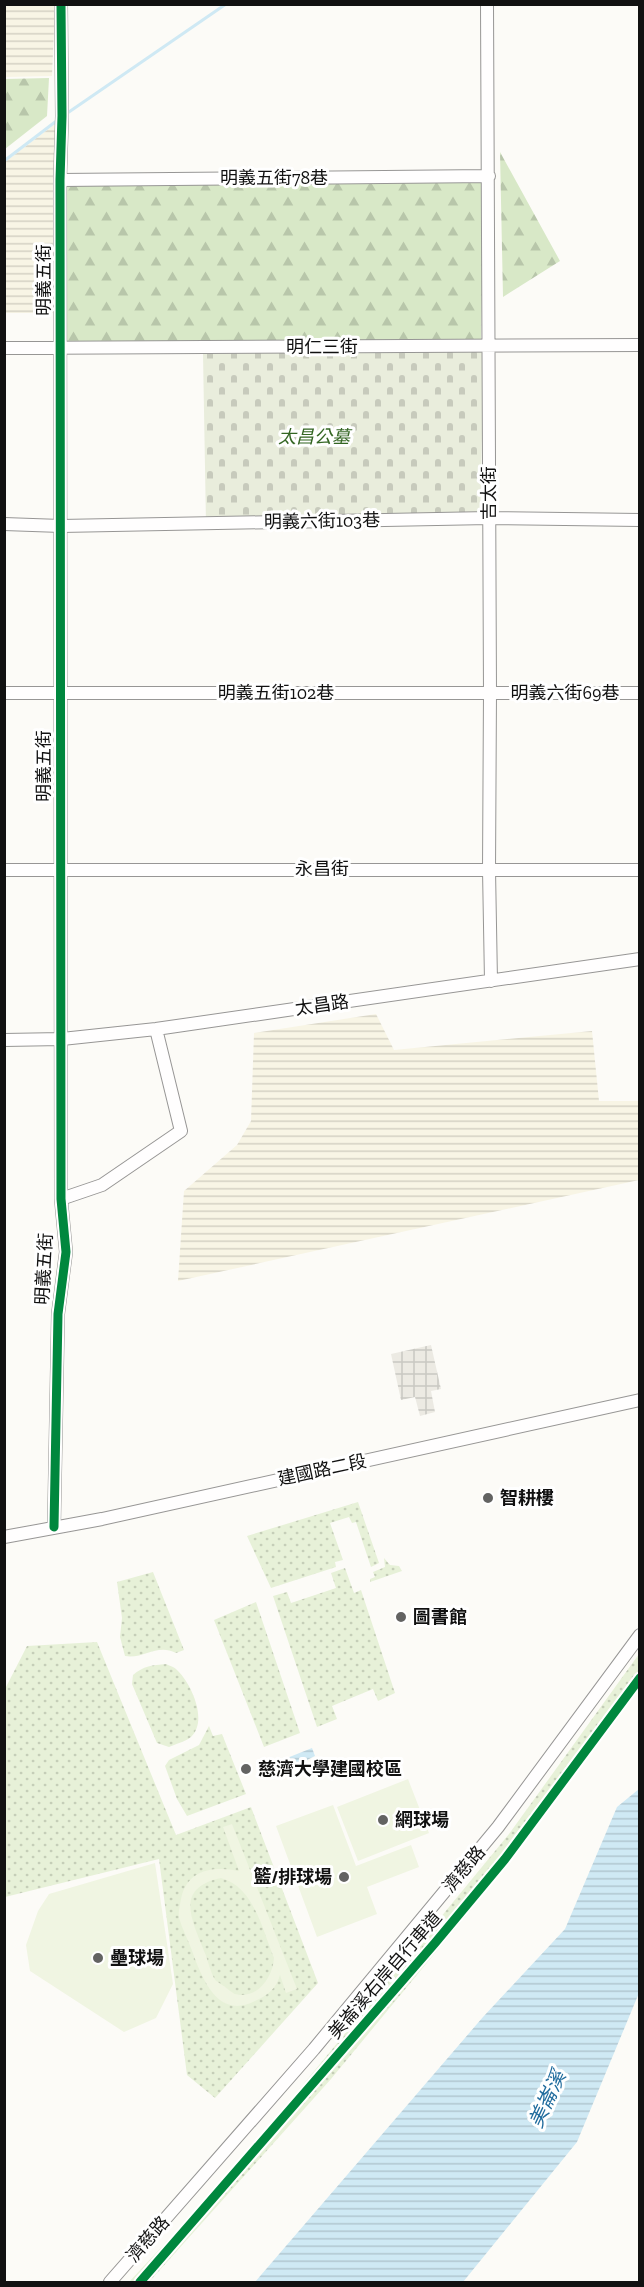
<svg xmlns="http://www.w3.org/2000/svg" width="644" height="2287" font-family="'Zilla Slab','Noto Sans TC',serif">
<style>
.farmland{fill:url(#farmland-rules)}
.grass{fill:url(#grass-dots)}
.forest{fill:url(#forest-firs)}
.cemetery{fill:url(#cemetery-stones)}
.pitch{fill:#f0f5e2;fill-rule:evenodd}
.plaza{fill:url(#plaza-grid)}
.water{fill:url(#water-rules)}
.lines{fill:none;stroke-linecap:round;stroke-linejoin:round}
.stream{stroke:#cfe9f4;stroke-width:3}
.minor-casing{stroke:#979695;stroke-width:14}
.minor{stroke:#fffefe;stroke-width:12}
.cycleway-casing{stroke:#fff;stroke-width:13}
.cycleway{stroke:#00873e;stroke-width:9}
.poi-dot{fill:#636362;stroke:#fff;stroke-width:2}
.labels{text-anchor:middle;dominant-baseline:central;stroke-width:6;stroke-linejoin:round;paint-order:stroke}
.street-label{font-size:18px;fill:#111;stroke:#fff}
.park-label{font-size:18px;font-style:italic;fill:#346623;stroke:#fff}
.poi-label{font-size:18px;font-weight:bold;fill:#111;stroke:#fff;text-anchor:start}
.water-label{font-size:20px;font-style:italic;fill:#1f6b9d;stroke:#fff}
</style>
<defs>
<pattern id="farmland-rules" width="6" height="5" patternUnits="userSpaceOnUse" patternTransform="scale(1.5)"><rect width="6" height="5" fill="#f8f5e5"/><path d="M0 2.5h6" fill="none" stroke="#d4d1c3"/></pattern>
<pattern id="grass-dots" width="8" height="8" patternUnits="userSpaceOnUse" patternTransform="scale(1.5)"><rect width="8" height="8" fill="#e7f1d8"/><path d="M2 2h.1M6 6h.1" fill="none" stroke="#c5ceb8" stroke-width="1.8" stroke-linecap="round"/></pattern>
<pattern id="forest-firs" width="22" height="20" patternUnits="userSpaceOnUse" patternTransform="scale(1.5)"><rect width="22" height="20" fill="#d8e8c7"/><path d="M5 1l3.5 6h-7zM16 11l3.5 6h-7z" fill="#b8c6aa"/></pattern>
<pattern id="cemetery-stones" width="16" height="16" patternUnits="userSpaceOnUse" patternTransform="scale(1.5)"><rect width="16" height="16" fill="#e9eddc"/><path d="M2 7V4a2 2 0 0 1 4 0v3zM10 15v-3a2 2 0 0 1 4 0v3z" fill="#c7cabc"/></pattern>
<pattern id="plaza-grid" width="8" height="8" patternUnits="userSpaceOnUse" patternTransform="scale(1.5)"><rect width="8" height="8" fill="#eceae3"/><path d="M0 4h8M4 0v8" fill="none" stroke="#c9c8c2"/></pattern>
<pattern id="water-rules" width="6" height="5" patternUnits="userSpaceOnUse" patternTransform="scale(1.5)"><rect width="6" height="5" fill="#cfe9f4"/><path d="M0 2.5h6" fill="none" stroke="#b1c7d0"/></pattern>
</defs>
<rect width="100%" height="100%" fill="#fcfbf7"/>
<path class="farmland" d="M4 5H55L52 76 5 77Z
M55 124 56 313H5V162Z
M376 1014 394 1050 592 1031 599 1101H639V1180L178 1281 184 1191 237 1145 251 1121 254 1033Z"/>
<path class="grass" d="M358 1502 379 1563 371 1567 356 1522 352 1523 349 1517 330 1523 343 1560 335 1562 336 1567 271 1588 247 1536Z
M384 1558 390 1565 399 1566 402 1571 370 1582V1579L375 1577 373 1572 385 1567Z
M345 1568 354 1593 361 1590 395 1693 378 1701 373 1689 332 1706 337 1719 317 1727 273 1596 287 1592 291 1603 336 1588 331 1573Z
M153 1572 184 1650 176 1653C157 1643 145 1659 125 1656L120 1637 122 1618 117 1582Z
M256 1602 300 1733 264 1747 214 1620Z
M97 1642 176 1835 251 1807 318 1983 215 2098 187 2075 159 1859 5 1897V1689L27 1646Z
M639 1654V1684L530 1828 511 1861 331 2079 149 2282H129L228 2176 509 1834Z
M166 1664C170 1666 175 1667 178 1671 192 1685 208 1721 191 1737 185 1742 175 1744 169 1747L157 1743 132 1684 133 1675C143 1666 153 1665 166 1664Z
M209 1726 213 1736 222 1734 246 1794 187 1816 177 1799 165 1766 169 1760 199 1745Z"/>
<path class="forest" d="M49 78 47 116 5 149V79Z
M500 152 560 261 503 297Z
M484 180 481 341 64 345 63 183 266 184Z"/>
<path class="cemetery" d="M484 348 480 521 206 524 203 354Z"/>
<path class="pitch" d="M408 1779 429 1833 358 1861 337 1807Z
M333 1805 356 1866 411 1845 419 1867 367 1887 377 1914 317 1937 276 1826Z
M232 1824 297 1989 286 1993 280 1975C276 1989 268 1995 255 2001 216 2021 201 1975 191 1948 187 1938 182 1928 179 1918 178 1912 180 1905 181 1899 187 1869 214 1866 239 1871L223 1827ZM221 1878C254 1887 262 1929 274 1958 273 1976 258 2000 235 1994 232 1993 227 1988 224 1986 223 1986 217 1981 216 1981 210 1973 208 1959 204 1951 192 1920 174 1888 221 1878Z
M155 1863 173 1984 156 2018 124 2032 30 1971 26 1945 38 1911 49 1894Z"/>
<path class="plaza" d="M431 1345 441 1389 431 1391 435 1412 420 1416 415 1397 401 1400 391 1354Z"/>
<path class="water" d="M312 1748 315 1756C301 1762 291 1772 276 1774L272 1764Z
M639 1789V1993L577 2142 463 2282H255L483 2017 565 1929 617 1807Z"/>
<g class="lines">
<path class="stream" d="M66 114 226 4
M4 161 59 119"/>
<defs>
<path id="minor" d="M487 4 490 692 489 870 491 981
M60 180 489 176
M4 348 640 345
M4 524 61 526 489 518 640 520
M4 693H640
M4 870H640
M4 1040 62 1039 156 1029 640 959
M61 1199 102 1185 181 1131 156 1029
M54 1527 58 1314 66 1252 61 1199 60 180 62 116 61 4
M4 1537 102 1519 640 1400
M110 2282 314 2049 498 1827 640 1635"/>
</defs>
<use href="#minor" class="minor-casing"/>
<use href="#minor" class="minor"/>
<defs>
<path id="cycleway" d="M54 1527 58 1314 66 1252 61 1199 60 180 62 116 61 4
M140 2282 435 1943 505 1859 640 1678"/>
</defs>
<use href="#cycleway" class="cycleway-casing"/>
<use href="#cycleway" class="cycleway"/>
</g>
<g class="poi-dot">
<circle cx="488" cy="1498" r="6"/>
<circle cx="401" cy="1617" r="6"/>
<circle cx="246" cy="1769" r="6"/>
<circle cx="383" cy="1820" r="6"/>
<circle cx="344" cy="1877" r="6"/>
<circle cx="98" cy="1958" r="6"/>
</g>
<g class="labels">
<g class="street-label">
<text x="274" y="178">明義五街78巷</text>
<text transform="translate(44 280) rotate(-90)">明義五街</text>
<text x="322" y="347">明仁三街</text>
<text transform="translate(489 493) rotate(-90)">吉太街</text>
<text transform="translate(322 521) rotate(-1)">明義六街103巷</text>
<text x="276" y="693">明義五街102巷</text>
<text x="565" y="693">明義六街69巷</text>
<text transform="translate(44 766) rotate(-90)">明義五街</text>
<text x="322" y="869">永昌街</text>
<text transform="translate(322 1005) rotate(-8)">太昌路</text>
<text transform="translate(44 1269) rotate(-87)">明義五街</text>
<text transform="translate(322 1470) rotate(-12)">建國路二段</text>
<text transform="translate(464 1869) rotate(-50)">濟慈路</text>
<text transform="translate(385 1975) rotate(-49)">美崙溪右岸自行車道</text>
<text transform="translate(148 2239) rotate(-49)">濟慈路</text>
</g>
<g class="park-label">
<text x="314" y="437">太昌公墓</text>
</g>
<g class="poi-label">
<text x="500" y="1498">智耕樓</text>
<text x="413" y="1617">圖書館</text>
<text x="258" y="1769">慈濟大學建國校區</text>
<text x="395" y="1820">網球場</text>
<text x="332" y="1877" text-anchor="end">籃/排球場</text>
<text x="110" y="1958">壘球場</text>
</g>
<g class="water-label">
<text transform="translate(547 2099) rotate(-65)">美崙溪</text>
</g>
</g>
<rect width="644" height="2287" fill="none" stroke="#111111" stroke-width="12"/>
</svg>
